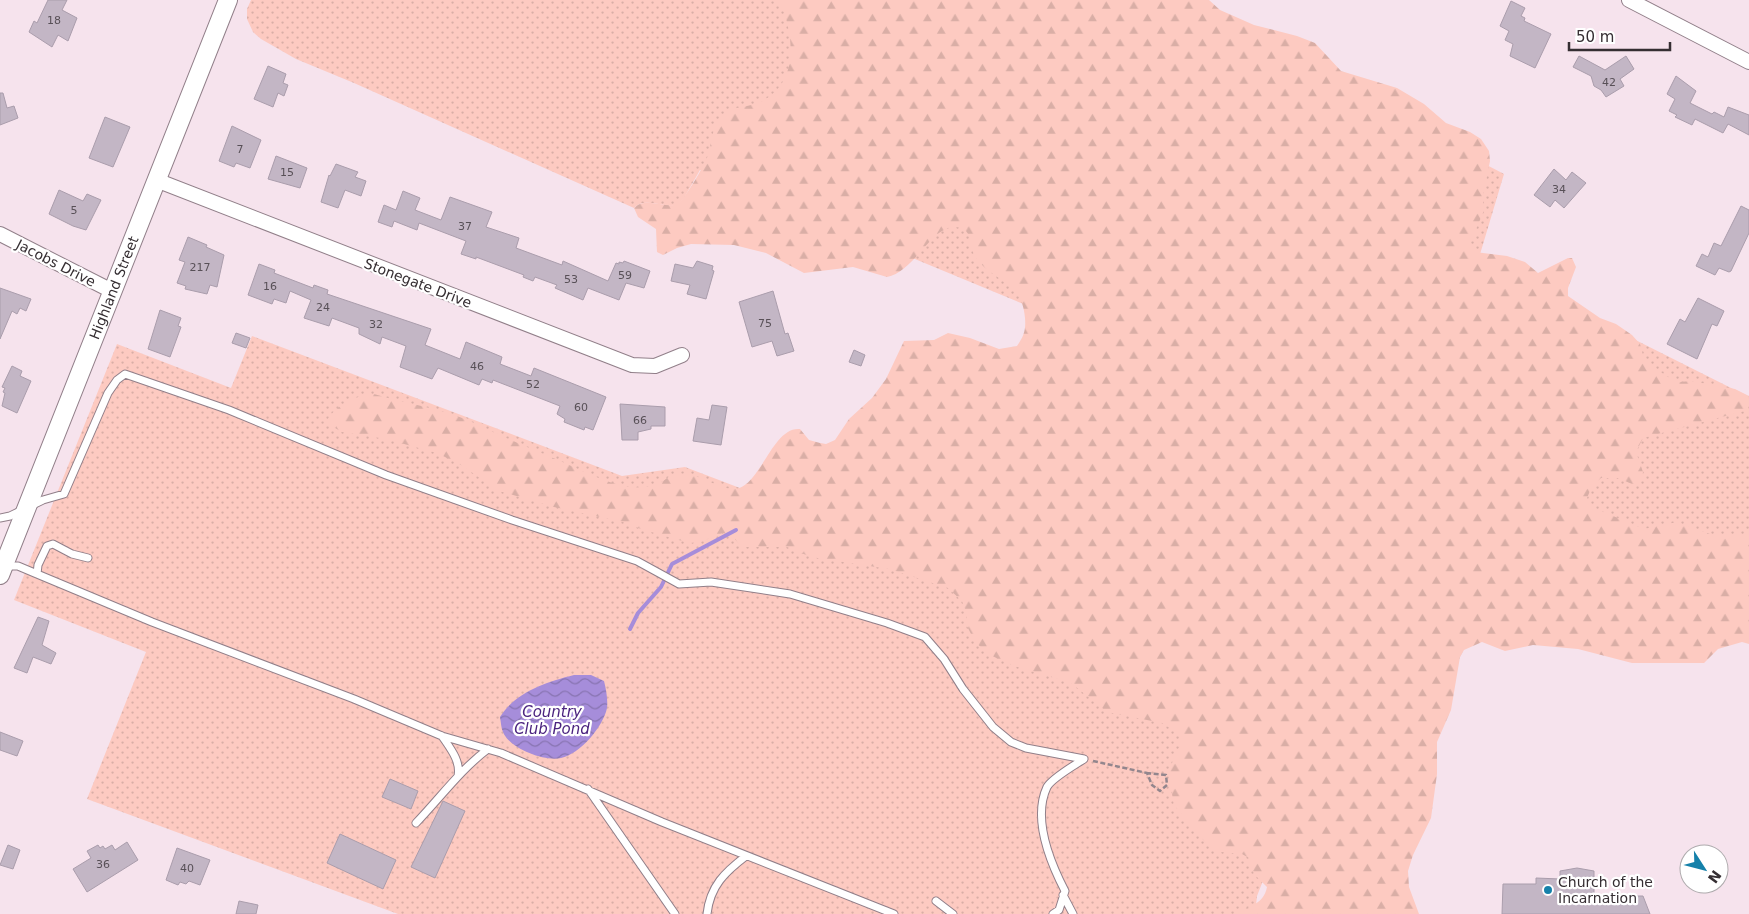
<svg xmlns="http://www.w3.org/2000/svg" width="1749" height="914" font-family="'DejaVu Sans',sans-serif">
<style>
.grass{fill:url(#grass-dots)}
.forest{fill:url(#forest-firs)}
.water{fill:url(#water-waves)}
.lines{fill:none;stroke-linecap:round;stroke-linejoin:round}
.stream{stroke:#a68dda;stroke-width:4}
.building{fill:#c3b6c5;stroke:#aa9dac}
.service-casing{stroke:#917f89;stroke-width:9}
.minor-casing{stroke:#917f89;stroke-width:16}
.tertiary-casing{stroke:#917f89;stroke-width:20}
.path{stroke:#93868d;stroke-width:2.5;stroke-dasharray:5 2.5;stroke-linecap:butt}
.service{stroke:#fff;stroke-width:7}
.minor{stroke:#fff;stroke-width:14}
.tertiary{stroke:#fff;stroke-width:18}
.poi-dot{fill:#1581aa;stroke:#fff;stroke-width:2}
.labels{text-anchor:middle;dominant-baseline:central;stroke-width:4.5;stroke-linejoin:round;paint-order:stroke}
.number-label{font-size:11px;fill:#585057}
.street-label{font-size:14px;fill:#352e32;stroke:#fff}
.poi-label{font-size:14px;fill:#352e32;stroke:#fff;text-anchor:start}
.water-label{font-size:15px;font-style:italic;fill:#4b247f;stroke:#fff}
</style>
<defs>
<pattern id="grass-dots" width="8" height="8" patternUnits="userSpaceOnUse" patternTransform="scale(1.25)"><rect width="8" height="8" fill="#fdcac1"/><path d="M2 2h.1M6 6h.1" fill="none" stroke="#d9aea6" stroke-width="1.8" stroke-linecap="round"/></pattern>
<pattern id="forest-firs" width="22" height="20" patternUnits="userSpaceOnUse" patternTransform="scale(1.25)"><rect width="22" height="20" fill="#fdcac1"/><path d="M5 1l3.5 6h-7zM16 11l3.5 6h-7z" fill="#d9aea6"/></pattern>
<pattern id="water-waves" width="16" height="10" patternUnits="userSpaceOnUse" patternTransform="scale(1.25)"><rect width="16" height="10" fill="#a68dda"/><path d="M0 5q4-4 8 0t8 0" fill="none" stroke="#8874b1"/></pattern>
</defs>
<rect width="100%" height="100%" fill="#f6e3ed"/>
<path class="grass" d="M251 0H1205L1198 19 1381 110 1504 174 1478 261 1749 397V564L1351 656 1257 896 1255 914H398L87 799 146 652 14 600 117 344 231 388 252 336 622 476 685 467 972 577 1067 322 700 170 684 198 678 205C665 209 646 196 634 208L354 83 296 59 261 39 253 32 247 19V9Z"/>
<path class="forest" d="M779 0H1209L1220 10 1254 25 1297 36 1315 43 1341 71 1397 88 1424 104 1446 123 1470 132 1481 139 1489 151 1490 161 1483 196V213L1470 243 1475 252 1507 256 1525 262 1538 273 1568 258H1572L1576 267 1568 288V296L1600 318 1616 324 1632 335 1640 344 1644 359 1666 376 1680 382 1691 381 1735 389 1749 396 1748 410 1643 438 1636 452 1643 472 1642 479 1632 484 1618 478H1601L1592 486 1587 498 1594 508 1644 529 1677 522 1710 534H1749V644L1742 642 1718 649 1704 663H1632L1578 649 1533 645 1505 651 1482 642 1464 650 1460 657 1451 710 1437 742V774L1431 818 1413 855 1408 871 1409 887 1419 914H1235C1248 907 1264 904 1267 887L1254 874 1249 858 1242 854 1221 852 1211 849 1174 805 1169 777 1173 759 1181 744 1179 734 1162 723 1107 712 1071 683 1014 666 990 655 975 642 966 624 967 615 962 601 948 588 889 569 811 557 787 547H742L732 536 723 533 700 542 689 543 641 529 623 522 554 507 499 491 461 465 437 453 386 439 342 432 330 425 328 419C334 407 360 393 374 394 406 404 441 408 472 422 500 436 529 448 558 460 581 470 605 483 629 487 637 488 648 487 655 485 668 481 667 472 686 474 702 475 716 488 732 489 760 491 771 426 800 429L809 440 820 443 826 444 835 440 849 419 872 398 886 379 904 341 934 340 948 333 970 338 999 349 1017 346C1024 336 1026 330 1025 318 1022 281 995 283 976 258 968 247 975 227 954 227 930 228 914 272 887 277L853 267 804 273 766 253 734 245 691 244 677 248 663 255 657 252 656 229 638 217 634 208C647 195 668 211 679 203 685 198 704 166 707 158 711 148 711 135 716 125 728 104 739 110 758 103 800 86 795 34 779 0Z"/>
<path class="water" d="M574 675H591L604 681C606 689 608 699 607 708 603 727 580 754 561 758 544 762 509 748 503 732 501 728 501 722 500 717 516 692 546 682 574 675Z"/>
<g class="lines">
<path class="stream" d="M630 629 638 613 661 587 672 564 736 530"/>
</g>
<path class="building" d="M48 0H67L62 10 77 18 68 41 58 35 52 47 29 32 34 21 37 23Z
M1511 1 1525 8 1521 16 1525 18 1524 21 1551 34 1535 68 1510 56 1513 44 1505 40 1509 31 1500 26Z
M1579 56 1605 70 1626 56 1634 69 1620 79 1624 86 1606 97 1601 90 1594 86 1591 76 1573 67Z
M268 66 286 74 283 83 288 85 284 96 278 93 273 107 254 99Z
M1676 76 1696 91 1690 103 1712 114 1714 112 1724 117 1728 107 1749 115V135L1728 124 1723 133 1695 119 1692 125 1675 117 1677 115 1669 111 1675 99 1667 94Z
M0 93H3L7 108 14 106 18 118 0 125Z
M105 117 130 127 113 167 89 158Z
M232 126 261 140 250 168 236 163 234 167 219 161Z
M276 156 307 168 300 188 268 179Z
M336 164 358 172 355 177 366 181 361 196 345 190 338 208 321 202 329 175 330 176Z
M1554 169 1566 180 1572 172 1586 183 1564 208 1555 200 1550 207 1534 195Z
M59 190 83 201 87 194 101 200 86 230 73 226 49 214Z
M403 191 420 198 415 210 441 220 450 197 492 212 486 227 519 238 516 248 562 265 563 261 608 281 616 263 619 264V262L623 263 624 261 650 271 644 288 626 283 619 300 588 288 583 300 555 288 557 285 535 277 533 281 523 277 524 275 476 257V259L461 254 466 241 419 223 417 230 394 221 392 227 378 222 384 205 396 210Z
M1741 206 1749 210V233L1731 271 1729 272 1719 268 1715 275 1696 266 1702 254 1708 257 1714 243 1721 246Z
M188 237 207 245 206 247 224 255 217 287 210 285 207 294 185 289 186 286 177 283 185 262 179 260Z
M697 261 713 266 712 270 714 271 706 299 687 294 690 285 671 281 675 264 693 268Z
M259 264 275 270 274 273 313 288 314 285 328 290 327 294 431 329 425 345 460 359 466 342 502 357 500 364 531 376 534 368 606 397 593 430 585 427 584 430 564 422 565 419 557 414 560 406 493 380 492 383 482 379 479 385 438 368 432 379 400 367 406 346 382 337 380 344 359 334V328L332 318 329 326 304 318 311 300 290 291 286 303 274 299 272 304 248 295Z
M0 288 31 299 26 311 20 308 17 314 12 311 0 339Z
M773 291 785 334 788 333 794 351 777 356 772 341 752 347 739 302Z
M1698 298 1724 311 1717 326 1712 324 1697 359 1667 344 1680 319 1685 322Z
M160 310 181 318 178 326 181 327 170 357 148 349Z
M236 333 250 338 246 348 232 343Z
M854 350 865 355 861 366 849 362Z
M12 366 22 371 20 376 31 381 17 413 2 406 5 393 3 392 5 388 2 387Z
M620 404 665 407V426H651V429L638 432V440H622Z
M712 405 727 407 721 445 693 441 697 418 709 420Z
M38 617 49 621 42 645 56 653 51 664 33 657 27 673 14 668Z
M0 732 23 741 17 756 0 750Z
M390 779 418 791 411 809 382 797Z
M443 801 465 811 435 878 411 867Z
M340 834 396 860 383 889 327 863Z
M127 842 138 860 87 892 73 869 91 858 87 851 98 845 100 848 103 846 105 849 112 845 115 850Z
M8 845 20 850 13 869 0 865Z
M177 848 210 860 200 885 189 881 186 884 180 882 178 885 166 880Z
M1577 868 1594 871V896H1643L1650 914H1502L1503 884H1536V878L1560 879V871Z
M239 901 258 905 256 914H236Z"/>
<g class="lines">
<defs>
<path id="service" d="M0 518 10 516 43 500 64 494 108 393 117 380 125 374 229 410 386 475 512 520 637 561 679 584 711 582 790 594 887 623 925 637 944 659 963 689 993 727 1011 742 1026 748 1084 759C1075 765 1052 778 1047 787 1032 819 1050 862 1065 891L1059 910 1053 914
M88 558 72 554 53 544 47 546 38 565 37 574 152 622 354 699 442 736 501 753 662 822 894 914
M5 566H18L37 574
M442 736C450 748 461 761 458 776
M588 789 675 914
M416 823C440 798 461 769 488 749
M1063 895 1073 914
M936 901 953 914
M707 914C710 886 725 872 746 856"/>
<path id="minor" d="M1629 0 1749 62
M156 180 632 365 655 366 682 355
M0 234 112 291"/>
<g id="tertiary">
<path id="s1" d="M0 575 228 0"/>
</g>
</defs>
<use href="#service" class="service-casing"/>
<use href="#minor" class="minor-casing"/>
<use href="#tertiary" class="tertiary-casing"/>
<path class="path" d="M1093 761 1147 773 1152 785 1160 791 1167 785 1166 775 1147 773"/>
<use href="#service" class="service"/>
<use href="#minor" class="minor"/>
<use href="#tertiary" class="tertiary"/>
</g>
<circle class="poi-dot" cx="1548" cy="890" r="5"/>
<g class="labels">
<g class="number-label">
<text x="54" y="20">18</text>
<text x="1609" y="82">42</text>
<text x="240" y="149">7</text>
<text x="287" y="172">15</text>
<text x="1559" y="189">34</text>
<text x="74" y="210">5</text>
<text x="465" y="226">37</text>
<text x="200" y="267">217</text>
<text x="625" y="275">59</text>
<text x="571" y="279">53</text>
<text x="270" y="286">16</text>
<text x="323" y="307">24</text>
<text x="765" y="323">75</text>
<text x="376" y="324">32</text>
<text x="477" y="366">46</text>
<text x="533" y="384">52</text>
<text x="581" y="407">60</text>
<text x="640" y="420">66</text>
<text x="103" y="864">36</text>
<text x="187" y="868">40</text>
</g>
<g class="street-label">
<text transform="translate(56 263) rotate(27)">Jacobs Drive</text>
<text transform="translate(418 283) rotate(21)">Stonegate Drive</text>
<text stroke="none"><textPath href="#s1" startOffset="309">Highland Street</textPath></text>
</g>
<g class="poi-label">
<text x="1558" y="882">Church of the<tspan x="1558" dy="16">Incarnation</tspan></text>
</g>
<g class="water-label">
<text x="552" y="712">Country<tspan x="552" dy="17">Club Pond</tspan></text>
</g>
</g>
<g transform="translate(1704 869) rotate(126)"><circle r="24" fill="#ffffff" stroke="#aeabad"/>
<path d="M0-4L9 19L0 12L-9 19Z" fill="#1581aa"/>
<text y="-8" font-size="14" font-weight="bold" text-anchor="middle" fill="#352e32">N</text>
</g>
<path d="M1569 42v8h101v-8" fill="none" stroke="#352e32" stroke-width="2.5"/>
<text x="1576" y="42" font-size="15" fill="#352e32" stroke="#ffffff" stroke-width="4" paint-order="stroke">50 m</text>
</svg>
